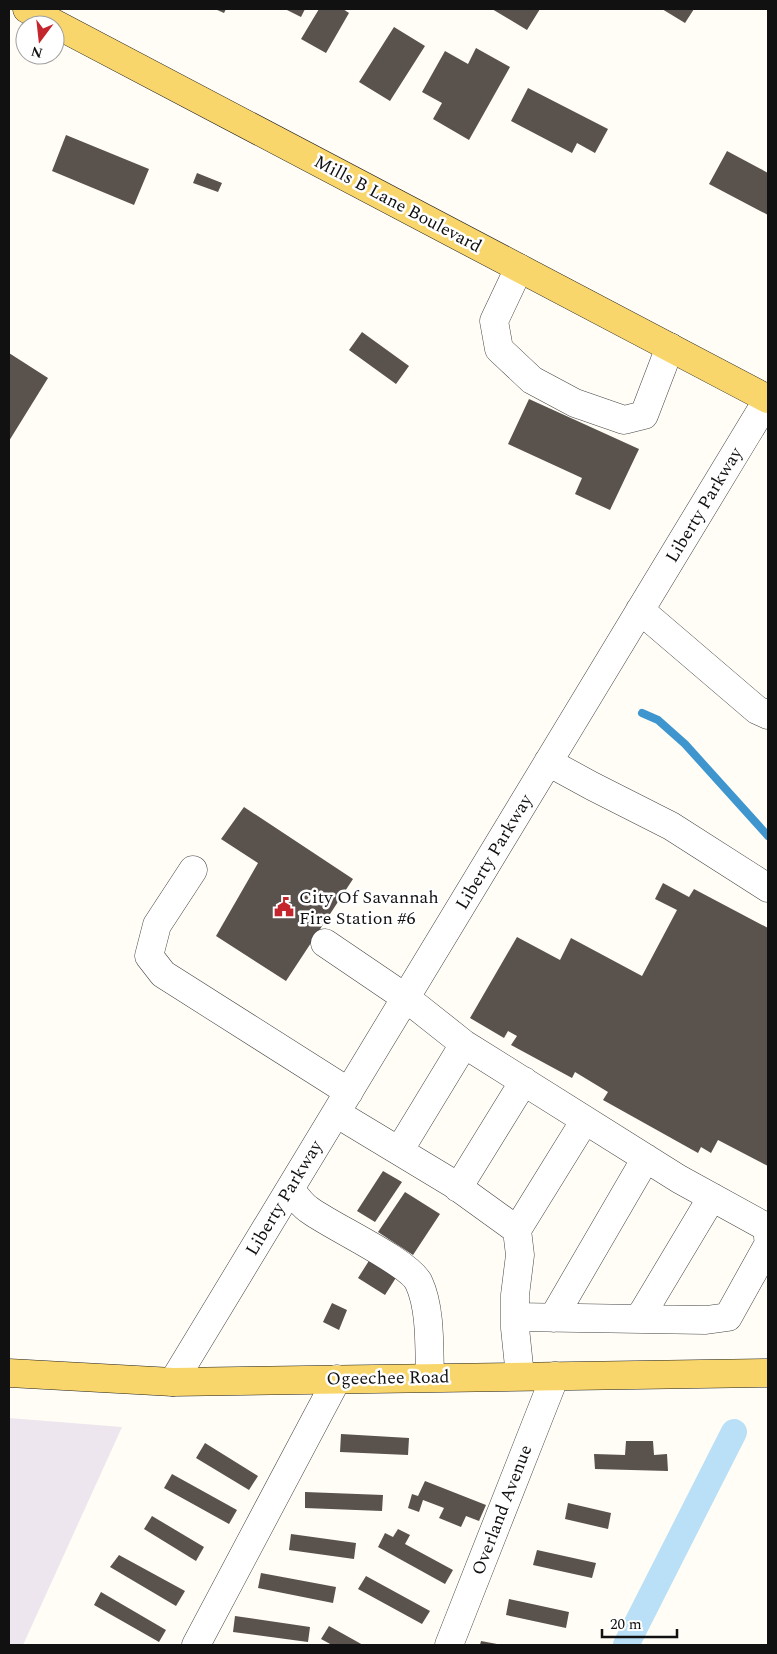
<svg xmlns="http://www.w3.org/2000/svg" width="777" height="1654" font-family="Spectral,serif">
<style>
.industrial{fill:#eee6ef}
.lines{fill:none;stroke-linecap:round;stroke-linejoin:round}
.stream{stroke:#3f96cf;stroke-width:8}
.canal{stroke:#b9e0f7;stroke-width:26}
.building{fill:#5a524d}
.minor-casing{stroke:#444;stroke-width:29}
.major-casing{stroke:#222;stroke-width:29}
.minor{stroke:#fff;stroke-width:28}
.major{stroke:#f9d66b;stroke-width:28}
.labels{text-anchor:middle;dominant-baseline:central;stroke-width:5;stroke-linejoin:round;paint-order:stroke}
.street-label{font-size:18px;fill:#111;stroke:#fff}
.poi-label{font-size:18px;fill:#111;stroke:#fff;text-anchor:start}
</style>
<rect width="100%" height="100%" fill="#fffdf5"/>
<path class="industrial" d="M9 1418 122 1427 23 1645H9Z"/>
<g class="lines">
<path class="stream" d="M642 713 658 720 685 744 768 836"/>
<path class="canal" d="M626 1645 734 1432"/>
</g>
<path class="building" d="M215 9H226L224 13Z
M285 9H305L301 17Z
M319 9H343L349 13 326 53 301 39Z
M492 9H540L527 30Z
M662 9H694L685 23Z
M394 27 425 46 390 101 359 82Z
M476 48 510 67 469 140 433 119 442 103 422 92 445 51 468 64Z
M528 88 608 129 595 153 577 143 572 153 511 121Z
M66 135 149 169 134 205 52 171Z
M727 151 768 173V215L709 184Z
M197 173 222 183 218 192 193 183Z
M362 332 409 366 396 384 349 350Z
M9 353 48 378 9 441Z
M529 399 639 449 610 510 575 494 582 478 508 444Z
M244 807 353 879 286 981 216 936 258 863 221 839Z
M663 883 689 897 694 889 768 928V1166L718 1140 711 1153 701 1147 698 1153 603 1100 608 1092 575 1072 572 1078 511 1045 517 1036 508 1031 504 1038 470 1018 517 937 560 960 571 938 642 976 677 910 655 899Z
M383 1171 402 1182 375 1222 357 1211Z
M405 1192 440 1214 413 1255 378 1232Z
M372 1256 399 1273 385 1295 358 1278Z
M332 1303 347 1310 339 1330 323 1322Z
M341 1434 409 1438 408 1455 340 1452Z
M626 1441H653L654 1455 667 1454 668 1471 595 1469 594 1454 625 1455Z
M205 1443 258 1476 249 1490 196 1458Z
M172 1474 237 1510 229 1524 164 1488Z
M425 1481 486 1505 479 1521 466 1516 461 1527 439 1518 444 1508 423 1500 419 1512 408 1508 412 1494 418 1496Z
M305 1492 383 1495 382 1511 305 1508Z
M568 1503 611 1513 608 1529 565 1519Z
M152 1516 204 1547 196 1561 144 1529Z
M398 1529 410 1535 405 1544 453 1570 445 1584 378 1547 385 1533 393 1537Z
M291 1534 356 1543 354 1559 289 1550Z
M537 1550 596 1563 592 1578 533 1565Z
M119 1555 185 1591 176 1606 110 1567Z
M261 1573 336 1587 333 1603 258 1588Z
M366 1576 430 1611 422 1624 358 1589Z
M101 1592 166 1630 159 1642 94 1605Z
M509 1599 569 1612 566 1628 506 1615Z
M235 1616 310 1627 308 1642 233 1632Z
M329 1626 363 1645H332L321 1639Z
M481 1641 497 1644V1645H480Z"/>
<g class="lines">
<defs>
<path id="minor" d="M519 268 494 321 499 349 532 380 575 403 624 420 644 415 670 347
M640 610 757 710 768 715
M548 762 592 786 671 826 768 888
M193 870 157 925 149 956 163 974 349 1092
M325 943 406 998 464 1044 679 1179 768 1228V1237
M336 1113 452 1183 517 1230 520 1255 515 1295V1328L520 1376
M399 1151 464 1044
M458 1188 524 1081
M290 1189C295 1195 301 1204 308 1209 330 1226 410 1262 419 1283 431 1309 429 1348 430 1377
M517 1230 585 1120
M515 1317 706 1320 728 1317 768 1245
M553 1318 646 1158
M639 1319 712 1197
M173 1382 768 399
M196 1645 337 1379
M449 1645 555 1376"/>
<path id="major" d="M27 9 768 399
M9 1373 173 1382 768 1373"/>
</defs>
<use href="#minor" class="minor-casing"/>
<use href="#major" class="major-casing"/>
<use href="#minor" class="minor"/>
<use href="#major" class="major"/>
</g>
<defs>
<symbol id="civic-bare" viewBox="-9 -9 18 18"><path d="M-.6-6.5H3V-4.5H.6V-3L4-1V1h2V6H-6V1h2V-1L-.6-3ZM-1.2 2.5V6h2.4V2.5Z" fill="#c4262e" stroke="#fff" stroke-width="2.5" paint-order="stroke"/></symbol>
</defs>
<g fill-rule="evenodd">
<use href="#civic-bare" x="270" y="893" width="28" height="28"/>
</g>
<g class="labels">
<g class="street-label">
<text transform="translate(398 204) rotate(28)">Mills B Lane Boulevard</text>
<text transform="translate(704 505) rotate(-59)">Liberty Parkway</text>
<text transform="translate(494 852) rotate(-59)">Liberty Parkway</text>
<text transform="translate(284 1198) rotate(-59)">Liberty Parkway</text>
<text transform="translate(388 1378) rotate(-1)">Ogeechee Road</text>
<text transform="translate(502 1510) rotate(-69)">Overland Avenue</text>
</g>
<g class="poi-label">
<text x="299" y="897">City Of Savannah<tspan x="299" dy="21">Fire Station #6</tspan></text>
</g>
</g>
<rect width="777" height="1654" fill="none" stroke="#111111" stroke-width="20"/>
<g transform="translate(40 40) rotate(195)"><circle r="24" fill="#ffffff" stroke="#a0a0a0"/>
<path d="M0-4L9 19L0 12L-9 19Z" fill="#c4262e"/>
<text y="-8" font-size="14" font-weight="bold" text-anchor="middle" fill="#111111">N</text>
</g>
<path d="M602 1629v8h75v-8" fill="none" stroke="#111111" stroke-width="2.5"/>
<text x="610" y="1629" font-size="15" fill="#111111" stroke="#ffffff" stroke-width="4" paint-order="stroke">20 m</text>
</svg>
